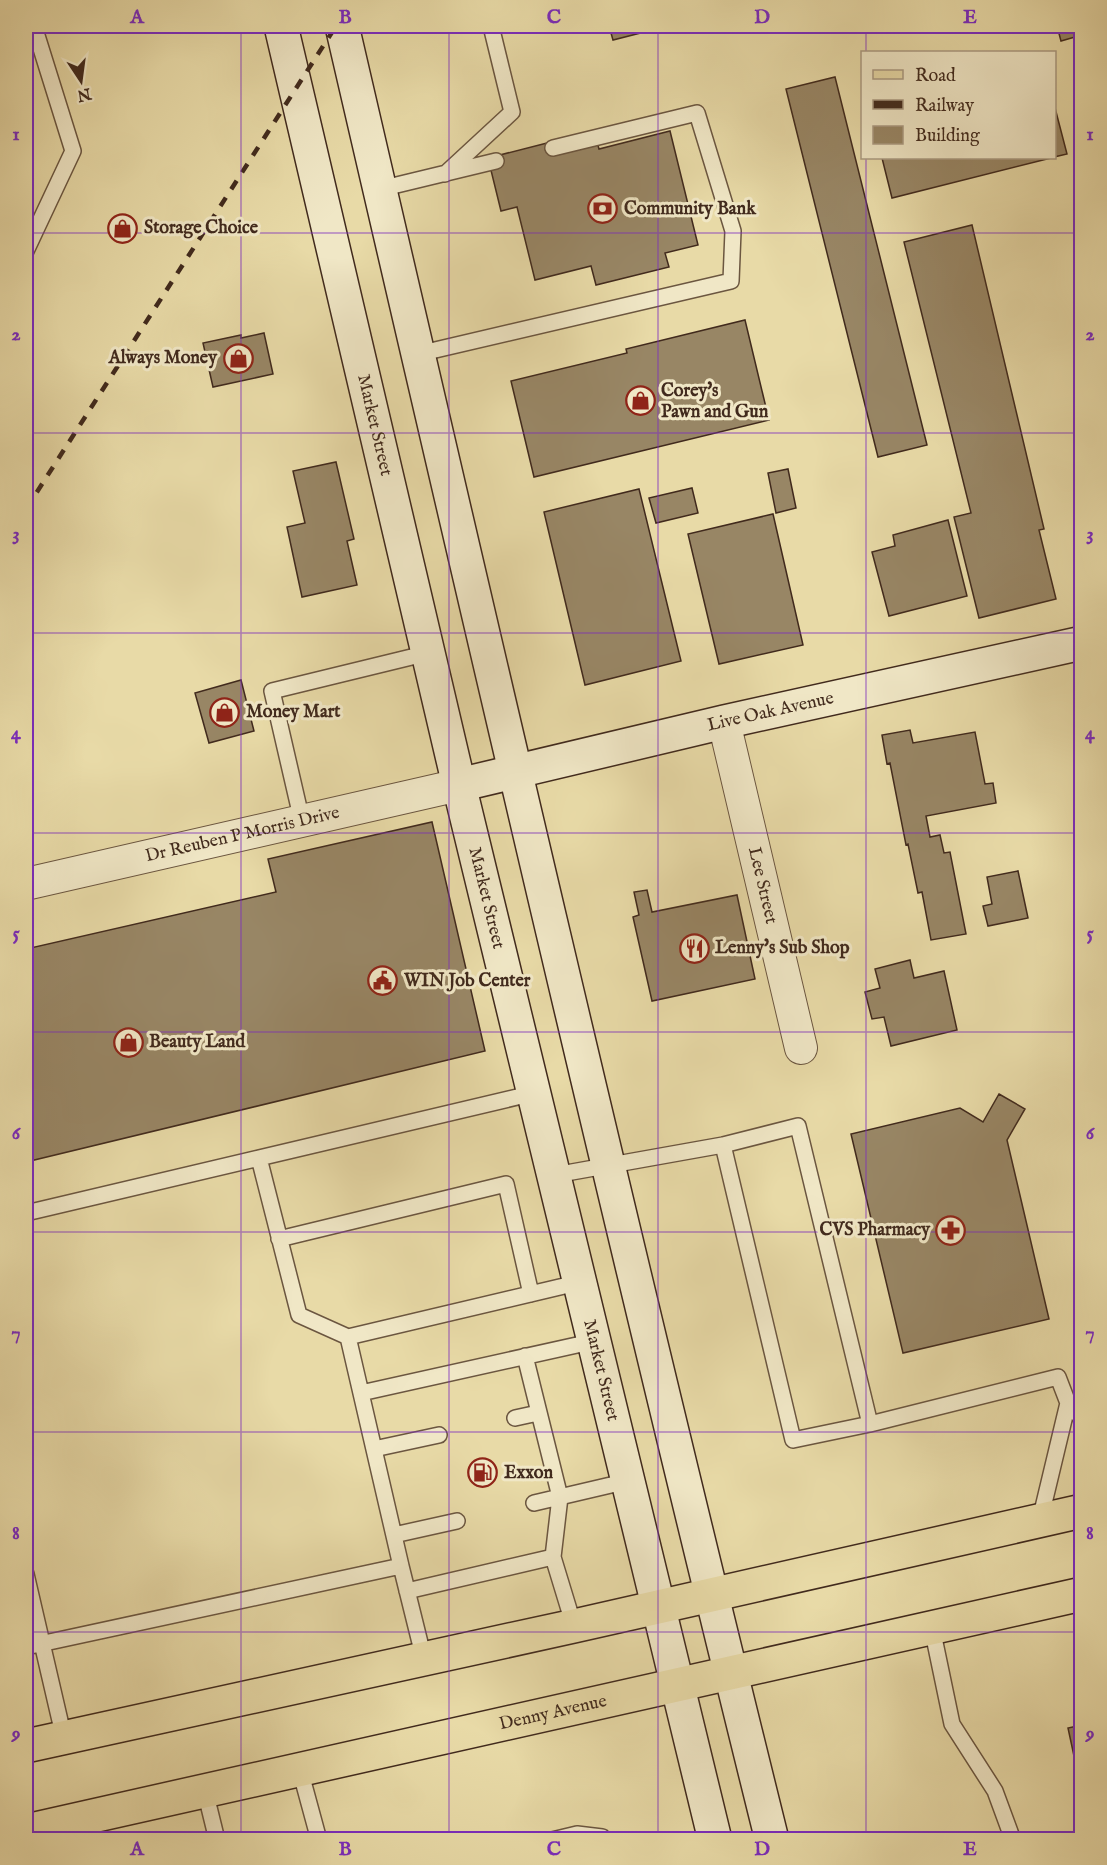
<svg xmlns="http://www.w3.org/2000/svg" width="1107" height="1865" font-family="'IM FELL English',serif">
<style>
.building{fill:#988665;stroke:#412a1d;stroke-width:1.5}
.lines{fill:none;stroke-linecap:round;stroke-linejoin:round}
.lane-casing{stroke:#6b5640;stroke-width:18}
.street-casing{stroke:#6b5640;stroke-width:34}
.secondary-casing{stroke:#412a1d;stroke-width:36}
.primary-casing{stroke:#412a1d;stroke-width:36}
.lane{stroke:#f0e7c6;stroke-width:15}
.street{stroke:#f0e7c6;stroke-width:32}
.secondary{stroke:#f0e7c6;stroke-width:33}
.primary{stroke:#e8daa7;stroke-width:33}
.rail{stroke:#412a1d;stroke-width:4.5;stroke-dasharray:10 10;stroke-linecap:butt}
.grid{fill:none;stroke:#7b2cbf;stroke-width:1.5;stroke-opacity:0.55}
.labels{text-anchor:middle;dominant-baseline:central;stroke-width:6;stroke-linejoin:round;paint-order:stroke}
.poi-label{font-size:18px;font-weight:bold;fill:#412a1d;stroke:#f0e7c6;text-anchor:start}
.street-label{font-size:18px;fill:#412a1d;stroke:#f0e7c6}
.neatline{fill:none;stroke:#7b2cbf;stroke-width:2}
.grid-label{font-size:20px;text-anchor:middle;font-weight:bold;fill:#7b2cbf}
</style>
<rect width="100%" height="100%" fill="#e8daa7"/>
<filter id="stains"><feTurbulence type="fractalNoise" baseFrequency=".00333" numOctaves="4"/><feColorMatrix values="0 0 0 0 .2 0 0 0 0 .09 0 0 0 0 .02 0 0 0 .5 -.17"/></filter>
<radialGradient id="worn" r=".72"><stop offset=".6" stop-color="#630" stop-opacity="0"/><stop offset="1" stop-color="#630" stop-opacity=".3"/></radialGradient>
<path class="building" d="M609 26H668L613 40Z
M1057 26H1082V35L1061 41Z
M835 77 927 445 878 457 786 89Z
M1054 104 1067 154 1054 157Z
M594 131 599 149 670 131 698 245 665 253 669 267 596 285 591 266 535 280 517 207 501 211 488 158Z
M882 158H1051L892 198Z
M972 225 1044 529 1039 530 1056 599 979 618 954 517 971 513 904 242Z
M745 320 769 420 534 477 511 381 627 353 626 349Z
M264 333 273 374 213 387 203 343 241 335V338Z
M336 462 354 539 347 541 357 585 302 597 287 527 305 523 293 471Z
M788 469 796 508 776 513 768 473Z
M692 488 698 513 656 523 649 498Z
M639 489 681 661 585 685 544 512Z
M773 514 803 645 719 664 688 534Z
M948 520 967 596 889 616 872 552 895 546 893 535Z
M241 680 254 731 209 743 195 693Z
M910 730 913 743 975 732 985 784 993 783 996 803 926 816 930 837 940 835 944 853 950 852 966 934 931 940 922 892 918 893 908 844 906 845 890 763 887 764 882 735Z
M432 822 485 1051 26 1162V949L276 892 268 859Z
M1018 871 1028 918 988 926 983 906 992 904 987 877Z
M647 890 652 912 737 895 755 979 652 1001 633 917 639 915 634 892Z
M910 960 914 978 944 971 957 1030 891 1046 884 1017 872 1019 865 992 880 988 875 969Z
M999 1094 1025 1109 1007 1140 1049 1319 903 1353 851 1134 960 1108 983 1122Z
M1082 1725V1769L1077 1770 1068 1728Z"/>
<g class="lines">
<defs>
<path id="lane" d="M445 174 512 112 491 26
M380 189 496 161
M26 251 73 151 34 26
M418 354 731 281 733 231 697 113 553 148
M302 821 272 691 428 653
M723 1145 793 1440 870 1424 1058 1377 1068 1403 1082 1419
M555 1175 723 1145 798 1126 870 1424
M26 1213 259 1158
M279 1239 506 1184 531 1294
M348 1337 299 1315 259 1158 534 1093
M525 1356 560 1497 553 1557 574 1626
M361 1393 595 1341
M515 1418 538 1413
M374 1449 439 1435
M534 1503 628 1481
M1040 1520 1068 1403
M394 1535 457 1521
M401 1566 348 1337 581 1282
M26 1574 64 1738
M407 1591 553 1557
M932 1628 952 1724 995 1791 1013 1840
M26 1647 401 1566 424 1659
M300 1770 319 1840
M205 1791 217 1840
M552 1840 577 1834 602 1837 603 1840"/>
<g id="street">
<path id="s1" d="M724 722 801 1048"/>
<path id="s2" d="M26 884 459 785"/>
</g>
<g id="secondary">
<path id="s3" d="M281 26 459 785 715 1840"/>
<path d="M342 26C482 631 622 1236 772 1840"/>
<path id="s4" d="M459 785 724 722 1082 643"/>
</g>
<g id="primary">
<path d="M26 1746 574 1626 1082 1511"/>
<path id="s5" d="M26 1831 1082 1594"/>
</g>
</defs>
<use href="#lane" class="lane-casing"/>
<use href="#street" class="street-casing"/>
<use href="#secondary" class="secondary-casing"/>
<use href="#primary" class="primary-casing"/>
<use href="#lane" class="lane"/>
<use href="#street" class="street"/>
<use href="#secondary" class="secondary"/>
<use href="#primary" class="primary"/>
<path class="rail" d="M26 509 336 26"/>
</g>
<path class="grid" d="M241 26V1840M449 26V1840M658 26V1840M866 26V52M866 158V1840M26 233H1082M26 433H1082M26 633H1082M26 833H1082M26 1032H1082M26 1232H1082M26 1432H1082M26 1632H1082"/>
<defs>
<symbol id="bank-ring" viewBox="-11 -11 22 22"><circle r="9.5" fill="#f0e7c6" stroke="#8f2418" stroke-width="1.5"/><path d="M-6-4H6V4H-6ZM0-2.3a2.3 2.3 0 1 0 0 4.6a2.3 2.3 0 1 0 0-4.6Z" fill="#8f2418"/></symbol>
<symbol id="shop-ring" viewBox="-11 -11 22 22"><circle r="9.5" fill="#f0e7c6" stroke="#8f2418" stroke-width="1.5"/><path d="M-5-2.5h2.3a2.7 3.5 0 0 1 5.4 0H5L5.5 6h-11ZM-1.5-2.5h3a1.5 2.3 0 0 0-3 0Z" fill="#8f2418"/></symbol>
<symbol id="restaurant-ring" viewBox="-11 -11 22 22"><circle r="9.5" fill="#f0e7c6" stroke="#8f2418" stroke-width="1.5"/><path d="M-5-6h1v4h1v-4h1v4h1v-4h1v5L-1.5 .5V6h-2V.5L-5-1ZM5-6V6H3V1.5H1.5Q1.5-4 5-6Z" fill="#8f2418"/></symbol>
<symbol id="civic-ring" viewBox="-11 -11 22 22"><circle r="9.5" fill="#f0e7c6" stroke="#8f2418" stroke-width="1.5"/><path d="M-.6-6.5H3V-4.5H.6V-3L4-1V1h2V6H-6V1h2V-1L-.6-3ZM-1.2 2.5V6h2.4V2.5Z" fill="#8f2418"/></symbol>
<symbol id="pharmacy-ring" viewBox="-11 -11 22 22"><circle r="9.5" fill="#f0e7c6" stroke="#8f2418" stroke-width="1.5"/><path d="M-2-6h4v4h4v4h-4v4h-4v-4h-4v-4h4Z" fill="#8f2418"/></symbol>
<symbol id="fuel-ring" viewBox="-11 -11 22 22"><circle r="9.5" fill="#f0e7c6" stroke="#8f2418" stroke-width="1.5"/><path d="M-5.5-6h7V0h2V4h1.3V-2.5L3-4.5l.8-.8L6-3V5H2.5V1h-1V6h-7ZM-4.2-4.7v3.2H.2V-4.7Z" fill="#8f2418"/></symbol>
</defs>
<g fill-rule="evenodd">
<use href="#bank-ring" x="586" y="192" width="33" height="33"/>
<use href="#shop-ring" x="106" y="212" width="33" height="33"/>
<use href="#shop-ring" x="222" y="342" width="33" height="33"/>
<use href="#shop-ring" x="624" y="384" width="33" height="33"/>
<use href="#shop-ring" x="208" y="696" width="33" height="33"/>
<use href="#restaurant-ring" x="678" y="932" width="33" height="33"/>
<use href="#civic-ring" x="366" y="964" width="33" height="33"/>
<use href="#shop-ring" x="112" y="1026" width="33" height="33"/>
<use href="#pharmacy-ring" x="934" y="1214" width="33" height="33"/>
<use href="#fuel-ring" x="466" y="1456" width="33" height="33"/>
</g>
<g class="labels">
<g class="poi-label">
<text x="624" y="209">Community Bank</text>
<text x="144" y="228">Storage Choice</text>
<text x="217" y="358" text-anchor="end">Always Money</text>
<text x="661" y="391">Corey's<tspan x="661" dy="21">Pawn and Gun</tspan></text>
<text x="246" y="712">Money Mart</text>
<text x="715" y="948">Lenny's Sub Shop</text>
<text x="404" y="981">WIN Job Center</text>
<text x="149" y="1042">Beauty Land</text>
<text x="930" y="1230" text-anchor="end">CVS Pharmacy</text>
<text x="504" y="1473">Exxon</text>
</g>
<g class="street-label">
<text stroke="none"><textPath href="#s3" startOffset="410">Market Street</textPath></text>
<text stroke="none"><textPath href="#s4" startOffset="320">Live Oak Avenue</textPath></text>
<text stroke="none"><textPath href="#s2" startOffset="222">Dr Reuben P Morris Drive</textPath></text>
<text stroke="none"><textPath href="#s1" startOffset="168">Lee Street</textPath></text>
<text stroke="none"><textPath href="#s3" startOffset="896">Market Street</textPath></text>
<text stroke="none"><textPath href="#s3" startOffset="1382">Market Street</textPath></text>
<text stroke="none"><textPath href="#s5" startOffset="540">Denny Avenue</textPath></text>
</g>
</g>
<rect width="1107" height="1865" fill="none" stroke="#e8daa7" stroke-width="66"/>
<rect x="861" y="51" width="195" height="108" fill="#f0e7c6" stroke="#aa9b82" stroke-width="1.5"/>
<rect x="873" y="70" width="30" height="9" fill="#e8daa7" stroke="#aa9b82" stroke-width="1.5"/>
<text x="915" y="81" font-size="18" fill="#412a1d">Road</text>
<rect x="873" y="100" width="30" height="9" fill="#412a1d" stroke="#aa9b82" stroke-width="1.5"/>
<text x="915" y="111" font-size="18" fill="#412a1d">Railway</text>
<rect x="873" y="126" width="30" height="18" fill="#988665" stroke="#aa9b82" stroke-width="1.5"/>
<text x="915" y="141" font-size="18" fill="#412a1d">Building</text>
<g transform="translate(81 81) rotate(167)" stroke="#f0e7c6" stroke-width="4.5" paint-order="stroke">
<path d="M0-4.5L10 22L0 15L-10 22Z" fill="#412a1d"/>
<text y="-9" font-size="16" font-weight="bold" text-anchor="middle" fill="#412a1d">N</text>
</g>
<rect x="33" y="33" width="1041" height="1799" class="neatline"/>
<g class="grid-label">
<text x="137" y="23">A</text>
<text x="345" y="23">B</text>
<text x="554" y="23">C</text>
<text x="762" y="23">D</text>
<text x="970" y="23">E</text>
<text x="16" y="140">1</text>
<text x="1090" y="140">1</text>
<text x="16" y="340">2</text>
<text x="1090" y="340">2</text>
<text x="16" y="540">3</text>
<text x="1090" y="540">3</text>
<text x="16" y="739">4</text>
<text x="1090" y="739">4</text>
<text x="16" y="939">5</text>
<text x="1090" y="939">5</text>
<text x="16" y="1139">6</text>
<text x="1090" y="1139">6</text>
<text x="16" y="1339">7</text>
<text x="1090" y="1339">7</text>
<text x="16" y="1539">8</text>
<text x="1090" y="1539">8</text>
<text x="16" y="1739">9</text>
<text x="1090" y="1739">9</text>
<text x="137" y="1855">A</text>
<text x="345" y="1855">B</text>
<text x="554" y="1855">C</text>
<text x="762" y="1855">D</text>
<text x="970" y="1855">E</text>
</g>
<rect width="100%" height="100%" filter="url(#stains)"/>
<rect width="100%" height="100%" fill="url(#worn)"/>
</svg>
